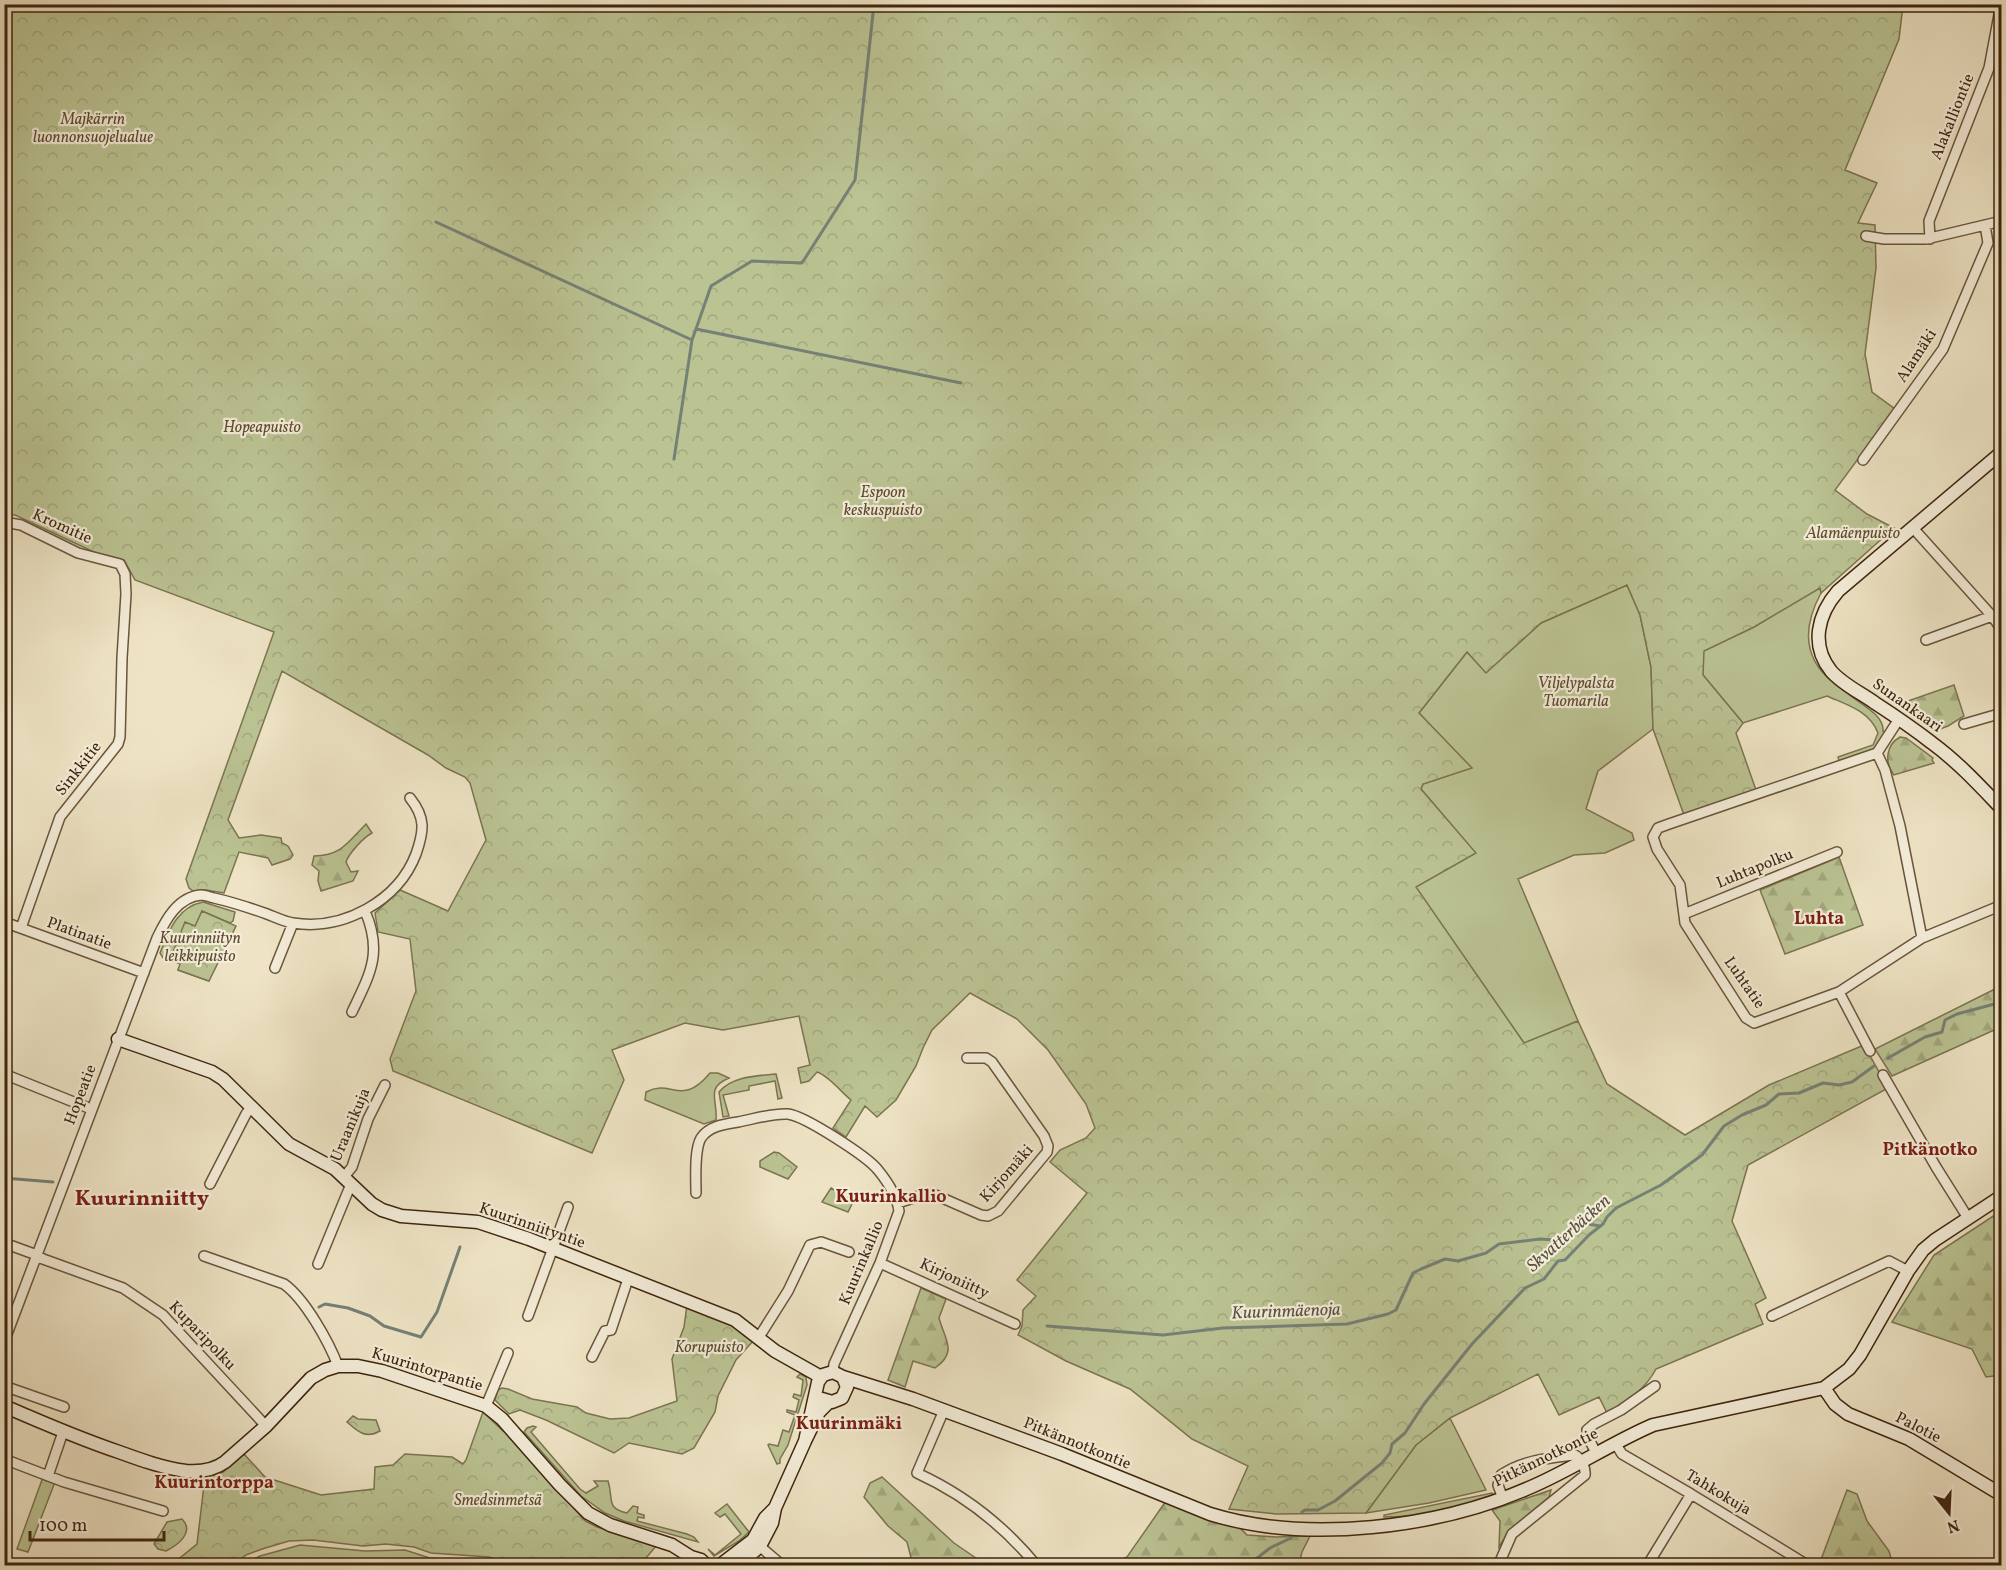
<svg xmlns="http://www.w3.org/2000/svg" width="2006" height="1570" font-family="Vollkorn,serif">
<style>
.green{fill:#bbc393;stroke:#7c7451;stroke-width:1.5}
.forest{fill:url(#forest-firs);stroke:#7c7451;stroke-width:1.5}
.park{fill:url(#park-crowns);stroke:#7c7451;stroke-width:1.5}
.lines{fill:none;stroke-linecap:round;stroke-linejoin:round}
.stream{stroke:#768176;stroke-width:3}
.street-casing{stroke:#6a553c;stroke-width:12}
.secondary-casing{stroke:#3e250f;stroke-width:15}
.street{stroke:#f4edd9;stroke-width:9}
.secondary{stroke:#f4edd9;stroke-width:12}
.labels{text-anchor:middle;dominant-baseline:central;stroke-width:4.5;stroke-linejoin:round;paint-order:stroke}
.street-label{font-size:16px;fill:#3e250f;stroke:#f4edd9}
.park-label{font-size:16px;font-style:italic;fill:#5d4c30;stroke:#f4edd9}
.neighbourhood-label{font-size:18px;font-weight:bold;fill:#7a1f14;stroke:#f4edd9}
.water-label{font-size:18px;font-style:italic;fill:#5a5342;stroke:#f4edd9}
.district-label{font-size:22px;font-weight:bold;fill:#7a1f14;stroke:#f4edd9}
</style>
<defs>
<pattern id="forest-firs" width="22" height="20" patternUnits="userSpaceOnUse" patternTransform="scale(1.5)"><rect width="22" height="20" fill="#bbc393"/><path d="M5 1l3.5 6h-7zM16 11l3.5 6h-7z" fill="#a2a77e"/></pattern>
<pattern id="park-crowns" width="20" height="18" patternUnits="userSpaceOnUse" patternTransform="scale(1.5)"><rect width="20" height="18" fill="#bbc393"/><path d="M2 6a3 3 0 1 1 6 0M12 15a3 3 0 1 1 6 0" fill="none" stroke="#a2a77e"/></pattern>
</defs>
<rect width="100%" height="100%" fill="#eee4c5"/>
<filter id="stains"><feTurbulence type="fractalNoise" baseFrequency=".00333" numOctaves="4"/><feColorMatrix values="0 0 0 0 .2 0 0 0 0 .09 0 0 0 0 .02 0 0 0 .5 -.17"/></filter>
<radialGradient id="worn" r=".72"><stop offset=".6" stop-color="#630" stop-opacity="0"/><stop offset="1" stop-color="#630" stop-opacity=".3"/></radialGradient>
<path class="green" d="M1627 585 1640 615 1651 667 1653 729 1598 771 1586 809 1632 833 1634 840 1605 853 1574 855 1518 879 1578 1021 1524 1043 1415 887 1475 853 1421 789 1423 784 1471 768 1419 713 1467 652 1486 672 1541 623Z
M1820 587 1821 593C1771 686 1886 696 1883 731L1886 733 1873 750 1839 761 1838 757 1873 745 1878 733C1870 711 1847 705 1827 696L1743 723 1703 675V651L1754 627Z
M203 902 235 912 233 921 230 923 202 911 181 961 209 981 178 970 181 964 163 958 160 953C169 931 177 907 203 902Z
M710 1073H718L729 1078C705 1088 718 1100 716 1120L704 1124 645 1100 646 1092C672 1078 681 1108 710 1073Z
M776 1074 782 1098 778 1099 775 1081 749 1086V1090L723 1095 729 1116 723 1117 719 1092C732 1076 757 1076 776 1074Z
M800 1374 806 1377 807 1385 788 1445 780 1459V1463L777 1464 768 1445 769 1444 778 1446 783 1430 789 1432 795 1415 787 1412V1410L796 1412 799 1400 793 1397 794 1394 801 1396 803 1380 797 1377Z
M1450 1418 1486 1490 1429 1503 1366 1513 1416 1445Z
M533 1426 536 1427 531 1432 580 1489 586 1493 598 1486 594 1481H608C614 1499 605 1508 627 1513L633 1506 638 1507 637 1513 644 1515V1518L638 1517 637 1521 687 1534 694 1537 698 1542 624 1521 605 1513 581 1496 524 1432 527 1428Z
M43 1477 55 1482 28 1552 17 1549Z
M1492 1493 1494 1496 1491 1498 1420 1516 1384 1517V1515Z
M727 1504 749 1532 739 1541 714 1556 708 1549 715 1555 741 1534 725 1514 720 1517 715 1513Z
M300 1545 365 1551 405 1550 430 1558 488 1562 500 1565 241 1566 260 1556Z"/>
<path class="forest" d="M1954 685 1964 716 1948 726 1935 731 1901 707 1902 703Z
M1900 737 1906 738 1933 758 1932 760 1934 763 1894 775C1884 762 1886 745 1900 737Z
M366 824 372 833C364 837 349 853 346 862L351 872 358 871 353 881 321 891 318 881 319 871 312 865 314 856C342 855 347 843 366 824Z
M1839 857 1863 925 1785 954 1760 890Z
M2001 986V1027L1892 1076 1875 1049Z
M2001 1211V1375L1986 1377 1972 1349 1892 1322 1934 1255Z
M921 1288 946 1299 939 1318C945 1340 958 1352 935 1368L913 1361 905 1387 888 1380Z
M882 1477 954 1543 986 1565H913L907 1542 888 1526 864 1497 870 1483Z
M1551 1490 1549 1497 1509 1531 1499 1547 1500 1521 1492 1510Z
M1847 1490 1857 1494 1867 1521 1889 1551 1893 1565H1819Z
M1166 1501 1241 1529 1247 1535 1276 1537 1310 1536 1302 1552 1299 1565 1108 1566 1127 1557Z"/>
<path class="park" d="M4 5H1903L1899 39 1845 170 1877 183 1858 223 1875 225 1876 268 1865 354 1872 392 1895 409 1835 490 1867 514 1894 528 1821 593 1820 588 1754 627 1704 651 1703 675 1743 723 1736 733 1756 790 1684 815 1653 729 1651 667 1640 615 1627 585 1541 623 1486 673 1467 652 1419 713 1472 768 1423 784 1421 789 1476 853 1416 887 1524 1043 1578 1021 1607 1084 1685 1135 1769 1085 1864 1045 1888 1088 1748 1165 1732 1221 1766 1298 1755 1304 1763 1324 1656 1369C1645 1390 1627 1401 1607 1413L1599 1397 1559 1415 1538 1374 1450 1418 1416 1445 1366 1513 1276 1514 1229 1509 1248 1466 1192 1439 1130 1389 1066 1361 1018 1335 1022 1326 1023 1310 1036 1296 1017 1280 1087 1193 1050 1162 1060 1150 1086 1138 1095 1128 1086 1104 1048 1050 1017 1019 970 993 932 1030 923 1048 916 1066 896 1100 877 1117 865 1106 846 1137 833 1128 851 1100C841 1092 828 1075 817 1072L809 1081 801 1083 798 1068 810 1065 799 1016 723 1030 685 1023 612 1050 624 1080 592 1153 393 1071 390 1059 416 991 410 939 378 932 375 913 400 890 448 911 486 840 470 783 465 777 446 768 428 755 282 671 228 820 239 838 261 835 281 838 282 843 288 846 293 855 290 859 272 865 268 858 239 852 224 893 206 890 193 891 189 888 186 879 274 632 135 580 124 560 96 553 15 515H5Z
M202 911 236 926 209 981 178 970 181 961 171 957 185 922 195 926Z
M774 1152 779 1153 797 1167 788 1179 760 1167V1161Z
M831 1188 853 1202 848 1212 822 1202Z
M687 1305 721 1318 754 1340 736 1360 718 1396 715 1412 694 1448 682 1454 629 1443 614 1453 546 1420 520 1410 509 1414 495 1400 498 1390 502 1388 508 1389 532 1399 577 1407 586 1413 610 1419 629 1418 677 1401 672 1359 684 1327Z
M483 1412 503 1431 506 1430 585 1521 597 1527 657 1545 640 1565 569 1566 560 1563V1565L519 1566 489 1557 431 1553 414 1547 386 1544 363 1546 313 1540 289 1541 262 1549 246 1555 233 1565 170 1566 197 1544 205 1477 223 1472 244 1454 265 1477 321 1495 374 1489 375 1467 393 1465 405 1454 452 1457 463 1464 466 1460Z
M353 1416 358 1419 376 1420 380 1431C366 1439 358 1432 347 1422Z
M182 1519C195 1532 178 1545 166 1551L158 1549 154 1544 167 1522Z"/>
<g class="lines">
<path class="stream" d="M436 222 692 340 696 329 961 383
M696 329 711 286 752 261 802 263 855 180 874 4
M674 459 692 340
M1888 1058 1925 1037 1942 1032 1945 1020 1957 1014 2002 1002
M4 1178 53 1182
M319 1307 325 1304 348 1308 370 1316 384 1326 421 1337 437 1312 460 1247
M1047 1326 1163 1335 1223 1328 1347 1324 1388 1314 1396 1310 1413 1273 1421 1269 1445 1259 1458 1261 1486 1253 1499 1244 1540 1239 1556 1240 1571 1234 1579 1227 1588 1224 1600 1226
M1302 1512 1305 1510H1318L1335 1501 1382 1463 1390 1453 1392 1444 1405 1433 1424 1404 1472 1344 1525 1288 1544 1279 1558 1261 1565 1260 1589 1235 1603 1224 1607 1217 1616 1208 1661 1185 1702 1155 1724 1126 1742 1115 1766 1105 1779 1094 1799 1093 1823 1083 1839 1085 1852 1082 1874 1066
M1247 1566 1270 1548 1291 1538"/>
<defs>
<path id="street" d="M1866 236 1884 239H1926L2002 221
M1930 239 1929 221 1989 68 2001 4
M1863 460 1943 349 1988 243 1985 225
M4 522 21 525 78 553 120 564 125 574 126 594 122 658 120 737 118 744 60 817 21 928
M1913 528 1992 616 2002 630
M1926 640 1992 616
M1964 724 2002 713
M1877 753 1899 719
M1684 914 1837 852
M4 922 144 973
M1922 938 1900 826 1885 770 1877 753 1669 824 1658 828 1653 837 1657 849 1680 885 1685 923 1746 1018 1754 1023 1839 992 1922 938 2002 905
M275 968 293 923
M1839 992 1870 1051
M352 1012C370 974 383 953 365 911
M4 1074 91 1109
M1883 1075 1936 1167 1968 1218
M344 1177 352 1167 368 1119 385 1085
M210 1184 246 1114 252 1106
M696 1193C696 1178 694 1150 701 1138 709 1126 725 1124 738 1122 754 1119 772 1113 788 1114 805 1116 868 1157 878 1170 887 1181 897 1197 899 1211L880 1263 834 1364 833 1372
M898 1203 925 1194H933L981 1215 988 1216 998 1211 1047 1152 1048 1146 1044 1136 992 1062 986 1058H967
M4 1243 34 1254 43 1259 123 1288 163 1315 266 1426
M204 1256 284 1284C305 1299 329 1342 338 1366
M880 1263 1015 1324
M318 1264 351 1184
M528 1316 568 1207
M1772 1316 1889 1261 1908 1271
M759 1337 788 1291 810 1245 821 1242 849 1252
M4 1342 157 938C166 919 178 897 201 895 205 895 210 897 214 898 232 902 250 908 267 914 275 917 285 922 293 923 343 931 398 901 416 854 424 831 426 818 410 798
M592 1357 605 1331 611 1330 628 1279
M4 1386 64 1407
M486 1406 508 1353
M944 1410 917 1473C963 1494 1005 1527 1037 1566
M1615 1443 1622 1454 1691 1494 1809 1566
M1596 1453 1588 1437 1587 1430 1594 1424 1621 1410 1655 1386
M4 1459 64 1482 163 1511
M48 1476 63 1432
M757 1544 783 1566
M1498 1566 1512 1534 1585 1475C1586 1468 1581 1458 1575 1455 1548 1458 1523 1460 1501 1475L1498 1485 1503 1499
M1647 1566 1691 1494"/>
<path id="secondary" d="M2002 452 1838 591C1818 614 1810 645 1831 671 1842 684 1861 693 1875 703 1895 716 1914 729 1932 743 1958 762 1980 786 2002 809
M118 1039 212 1072 223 1079 289 1144 335 1169 372 1204 382 1210 401 1216 478 1222 529 1239 735 1320 775 1351 821 1377
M1824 1388 1835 1404 1848 1414 1909 1439 2002 1495
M822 1399 832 1402 842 1398 847 1387 843 1377
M4 1406C43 1423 80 1439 119 1452 141 1460 163 1468 186 1471 199 1472 214 1470 225 1462L266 1426 311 1378 325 1370 338 1366H358L382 1371 486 1406 502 1419 560 1485 588 1513 610 1525 672 1545 691 1557 701 1560 707 1566
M805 1441 818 1382 823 1375 833 1372 843 1377 913 1399 1062 1454 1210 1514C1307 1544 1438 1528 1531 1487 1573 1469 1611 1443 1653 1425L1824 1388 1849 1369 1860 1355 1908 1271 1923 1250 1935 1240 2002 1196
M719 1566 753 1540 765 1518 774 1509
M738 1566 760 1546 772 1523 775 1508 805 1441 819 1412 829 1402"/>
</defs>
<use href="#street" class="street-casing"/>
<use href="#secondary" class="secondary-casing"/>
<use href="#street" class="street"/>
<use href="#secondary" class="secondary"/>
</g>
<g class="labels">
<g class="street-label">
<text transform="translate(1953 117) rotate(-68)">Alakalliontie</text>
<text transform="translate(1917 356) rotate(-57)">Alamäki</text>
<text transform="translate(62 527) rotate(24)">Kromitie</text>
<text transform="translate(1907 706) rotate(35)">Sunankaari</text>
<text transform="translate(79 769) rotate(-52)">Sinkkitie</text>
<text transform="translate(1755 869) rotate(-22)">Luhtapolku</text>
<text transform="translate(79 934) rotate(20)">Platinatie</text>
<text transform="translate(1744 983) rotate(55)">Luhtatie</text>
<text transform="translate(81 1095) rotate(-69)">Hopeatie</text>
<text transform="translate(351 1125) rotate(-67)">Uraanikuja</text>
<text transform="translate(1007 1174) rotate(-48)">Kirjomäki</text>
<text transform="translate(532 1226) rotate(19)">Kuurinniityntie</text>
<text transform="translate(862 1263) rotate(-67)">Kuurinkallio</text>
<text transform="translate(954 1279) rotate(25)">Kirjoniitty</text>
<text transform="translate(202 1336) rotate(46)">Kuparipolku</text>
<text transform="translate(427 1370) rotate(17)">Kuurintorpantie</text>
<text transform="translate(1918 1428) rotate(27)">Palotie</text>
<text transform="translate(1077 1444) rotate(22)">Pitkännotkontie</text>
<text transform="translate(1546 1458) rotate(-26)">Pitkännotkontie</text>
<text transform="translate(1718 1493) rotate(31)">Tahkokuja</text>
</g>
<g class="park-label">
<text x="93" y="120">Majkärrin<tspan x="93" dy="18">luonnonsuojelualue</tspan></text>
<text x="262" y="428">Hopeapuisto</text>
<text x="883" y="493">Espoon<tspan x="883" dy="18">keskuspuisto</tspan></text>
<text x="1853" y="534">Alamäenpuisto</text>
<text x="1576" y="684">Viljelypalsta<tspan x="1576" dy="18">Tuomarila</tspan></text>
<text x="200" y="939">Kuurinniityn<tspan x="200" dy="18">leikkipuisto</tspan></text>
<text x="709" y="1348">Korupuisto</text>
<text x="498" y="1501">Smedsinmetsä</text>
</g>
<g class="neighbourhood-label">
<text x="1819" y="919">Luhta</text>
<text x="1930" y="1150">Pitkänotko</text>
<text x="891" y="1197">Kuurinkallio</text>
<text x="849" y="1424">Kuurinmäki</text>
<text x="214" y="1483">Kuurintorppa</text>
</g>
<g class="water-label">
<text transform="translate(1569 1234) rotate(-42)">Skvatterbäcken</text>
<text transform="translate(1286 1312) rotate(-2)">Kuurinmäenoja</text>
</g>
<g class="district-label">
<text x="142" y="1199">Kuurinniitty</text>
</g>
</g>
<rect width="2006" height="1570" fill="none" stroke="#eee4c5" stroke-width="24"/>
<rect x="6" y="6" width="1994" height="1558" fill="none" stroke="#3e250f" stroke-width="3"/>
<rect x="12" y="12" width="1982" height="1546" fill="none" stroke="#3e250f" stroke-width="1.5"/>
<g transform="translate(1949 1513) rotate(162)" stroke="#f4edd9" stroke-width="4.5" paint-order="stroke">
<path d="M0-4.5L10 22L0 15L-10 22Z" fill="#3e250f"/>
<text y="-9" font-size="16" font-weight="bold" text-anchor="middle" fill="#3e250f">N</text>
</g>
<path d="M30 1531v9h134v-9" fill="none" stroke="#3e250f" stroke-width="3"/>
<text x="39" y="1531" font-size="18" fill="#3e250f" stroke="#f4edd9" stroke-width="4.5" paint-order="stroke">100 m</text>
<rect width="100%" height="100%" filter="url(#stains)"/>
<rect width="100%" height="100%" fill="url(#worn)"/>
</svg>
